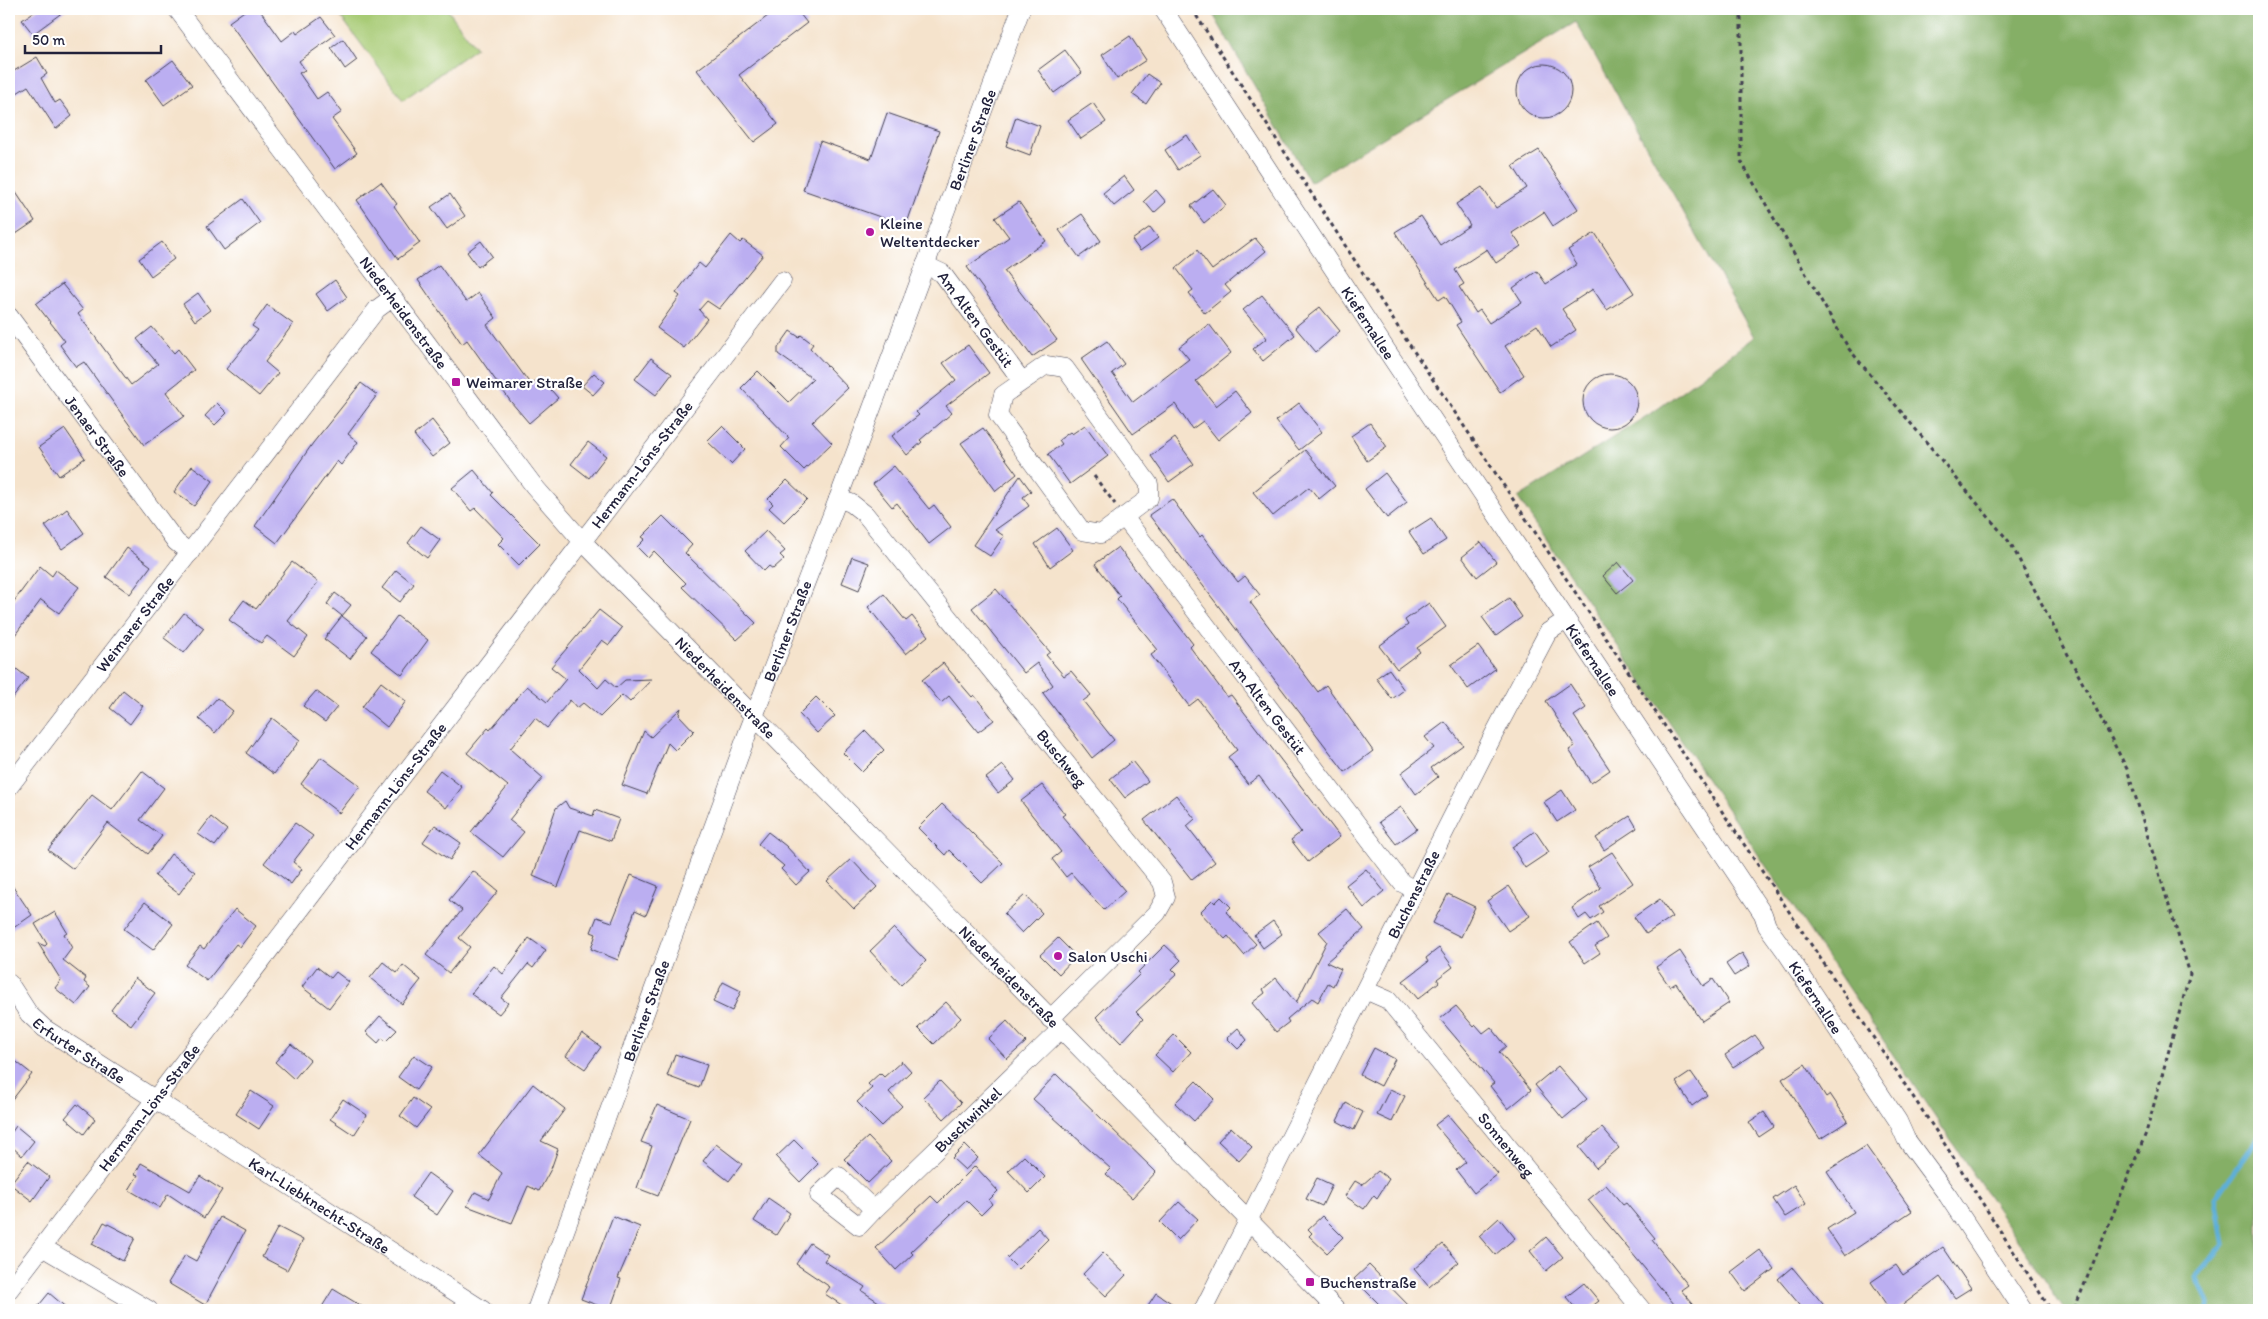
<svg xmlns="http://www.w3.org/2000/svg" width="2268" height="1319" font-family="Itim,sans-serif">
<style>
.green{fill:#a7cb75;stroke:#647658}
.forest{fill:#85af66;stroke:#546850}
.lines{fill:none;stroke-linecap:round;stroke-linejoin:round}
.stream{stroke:#5dafd8;stroke-width:5.5}
.building{fill:#bbaef1}
.minor-casing{stroke:#423f51;stroke-width:19}
.path{stroke:#423f51;stroke-width:3;stroke-dasharray:4 4;stroke-linecap:butt}
.minor{stroke:#fff;stroke-width:18}
.poi-dot{fill:#b5179e;stroke:#fff;stroke-width:2}
.labels{text-anchor:middle;dominant-baseline:central;stroke-width:4.5;stroke-linejoin:round;paint-order:stroke}
.street-label{font-size:16px;fill:#22223b;stroke:#fff}
.poi-label{font-size:16px;fill:#22223b;stroke:#fff;text-anchor:start}
</style>
<rect width="100%" height="100%" fill="#fff"/>
<filter id="ink" filterUnits="userSpaceOnUse"><feTurbulence type="fractalNoise" baseFrequency=".02" numOctaves="2"/><feDisplacementMap in="SourceGraphic" scale="10" xChannelSelector="R" yChannelSelector="G"/><feConvolveMatrix kernelMatrix="1 2 1 2 8 2 1 2 1" color-interpolation-filters="sRGB"/></filter>
<filter id="wash" filterUnits="userSpaceOnUse"><feTurbulence type="fractalNoise" baseFrequency=".0096" numOctaves="4" result="noise"/><feDisplacementMap in="SourceGraphic" scale="20" xChannelSelector="R" yChannelSelector="G"/><feGaussianBlur stdDeviation="1.12" result="paint"/><feColorMatrix in="noise" values="0 0 0 0 0 0 0 0 0 0 0 0 0 0 0 0 0 1.4 0 .05"/><feComposite in="paint" operator="in"/></filter>
<g filter="url(#wash)">
<rect width="100%" height="100%" fill="#f5e3cc"/>
<path class="green" d="M335 9H447L476 48 403 100Z"/>
<path class="forest" d="M1210 9H2259V1310H2065L1518 498 1659 408 1754 337 1576 22 1310 182Z"/>
<g class="lines">
<path class="stream" d="M2208 1310 2209 1305 2197 1276 2224 1245 2216 1198 2259 1136"/>
</g>
<g id="blocks">
<path class="building" d="M38 9H67L33 34 22 20Z
M247 9H259L282 41 295 31 297 34 321 17 335 35 299 61 305 70 299 73 317 99 327 92 342 112 332 119 357 153 335 169 229 22Z
M777 9H796L807 23 739 75 778 124 754 142 697 70Z
M1130 36 1146 60 1117 79 1102 55Z
M343 39 357 60 345 69 331 48Z
M1065 50 1082 73 1054 93 1038 70Z
M37 57 47 74 41 78 55 103 60 100 72 116 56 129 28 86 9 98V74Z
M173 60 192 85 164 105 146 80Z
M1517 91a27 27 0 1 1 54 0a27 27 0 1 1-54 0Z
M1147 74 1160 83 1146 104 1132 94Z
M1093 103 1106 122 1081 139 1068 120Z
M887 113 939 131 906 226 803 190 820 141 871 159Z
M1016 117 1040 126 1030 155 1006 146Z
M1187 135 1200 155 1178 170 1165 150Z
M1539 150 1578 209 1553 226 1544 212 1512 233 1521 246 1496 263 1487 249 1455 270 1464 284 1459 287 1476 313 1480 310 1489 323 1522 302 1513 288 1537 271 1546 284 1577 264 1568 250 1595 233 1634 293 1607 310 1593 289 1562 309 1576 330 1551 347 1537 325 1505 346 1524 375 1500 392 1456 325 1461 322 1445 296 1439 300 1395 232 1421 216 1440 245 1470 225 1456 204 1482 187 1496 208 1527 188 1513 166Z
M1124 176 1134 190 1114 206 1103 193Z
M9 182 35 221 16 234 9 224Z
M381 182 397 204 394 206 420 243 398 259 357 200Z
M1213 189 1226 205 1204 223 1191 206Z
M1156 190 1166 202 1154 213 1144 201Z
M450 194 465 216 447 229 431 207Z
M243 199 260 223 224 250 207 226Z
M1019 202 1046 241 1004 271 1057 340 1032 357 967 267 1009 237 995 218Z
M1082 214 1101 241 1079 257 1059 230Z
M1150 227 1158 238 1140 251 1132 240Z
M731 235 740 243 743 240 763 255 719 309 707 301 699 310 707 319 684 348 657 328 680 296 676 293 699 263 705 268Z
M1255 238 1266 251 1225 285 1231 292 1205 313 1189 293 1193 290 1176 268 1197 250 1212 270Z
M481 241 492 256 478 267 467 252Z
M162 242 174 259 151 276 139 259Z
M439 265 466 302 478 293 496 318 487 325 531 385 540 377 558 398 529 423 511 402 467 340 462 344 418 280Z
M335 280 347 297 328 311 316 294Z
M62 284 83 310 78 314 131 385 158 364 137 339 152 327 174 353 178 349 194 370 166 392 184 416 144 445 84 362 76 367 60 345 65 341 36 304Z
M198 293 210 310 195 321 183 304Z
M1262 295 1295 335 1263 361 1253 349 1267 338 1243 310Z
M267 305 293 324 265 362 278 373 259 396 226 369 258 330 252 326Z
M1320 307 1340 331 1316 352 1295 327Z
M1209 324 1231 353 1196 381 1216 406 1235 391 1252 413 1218 440 1203 421 1192 429 1175 404 1133 434 1081 359 1107 341 1124 364 1112 373 1133 402 1189 359 1179 347Z
M790 331 799 337 801 335 813 344 810 348 848 388 812 422 832 443 804 470 781 447 789 438 741 388 758 371 789 402 813 379 778 354V348Z
M968 345 989 373 946 406 952 413 920 440 922 442 907 455 892 436 919 415 916 412 956 380 943 363Z
M651 358 672 374 656 395 635 379Z
M594 373 605 382 593 395 582 386Z
M1583 401a27 27 0 1 1 54 0a27 27 0 1 1-54 0Z
M361 383 377 395 348 434 358 442 341 465 337 461 277 543 255 526 313 443Z
M217 403 227 413 215 425 205 416Z
M1299 403 1322 432 1299 450 1276 421Z
M432 420 450 443 432 457 414 435Z
M1370 423 1387 447 1367 461 1351 436Z
M1085 425 1108 456 1070 484 1048 454 1062 444 1059 440 1070 432 1072 434Z
M722 426 745 449 731 464 707 441Z
M983 428 1017 474 996 491 961 443Z
M65 429 85 458 59 476 39 447Z
M1175 438 1194 464 1169 482 1151 456Z
M588 442 606 456 589 478 571 464Z
M1305 450 1335 486 1319 499 1309 487 1273 516 1253 492Z
M192 466 213 481 194 506 174 492Z
M894 466 929 509 934 505 951 527 929 544 897 503 892 507 873 484Z
M474 470 493 493 491 495 540 544 519 565 498 544 504 538 475 508 471 511 452 488Z
M1385 473 1407 502 1387 518 1365 489Z
M1020 476 1031 491 1023 497 1029 506 995 530 1004 536 990 556 973 545Z
M787 480 807 499 784 522 769 508 773 504 768 499Z
M1172 499 1200 537 1202 535 1238 582 1245 576 1260 595 1250 602 1318 692 1326 685 1373 751 1345 772 1149 515Z
M67 509 84 533 62 549 45 526Z
M663 516 692 545 685 553 756 623 737 640 682 587 686 583 654 551 648 558 637 547 645 539 642 537Z
M1431 518 1446 540 1424 554 1409 532Z
M421 526 440 540 427 558 408 543Z
M1057 528 1073 550 1050 567 1035 544Z
M766 531 785 551 780 555 784 559 773 569 769 566 764 571 745 551Z
M1481 542 1496 562 1477 577 1462 557Z
M1118 547 1193 644 1190 647 1227 697 1231 695 1340 837 1308 862 1291 840 1301 832 1259 776 1248 784 1228 757 1237 750 1198 699 1189 706 1151 655 1158 650 1117 599 1120 596 1095 564Z
M127 548 151 566 130 594 106 577Z
M852 557 869 563 859 590 842 583Z
M292 562 318 582 288 621 308 637 294 656 267 636 261 643 229 620 244 600 256 609Z
M1618 562 1633 580 1617 593 1603 576Z
M40 566 52 576 56 570 79 587 59 613 41 600 9 643V608Z
M396 570 414 584 400 602 382 588Z
M996 589 1050 652 1046 655 1064 676 1071 671 1091 695 1083 701 1114 740 1092 758 1043 693 1053 685 1037 663 1024 673 972 608Z
M335 593 351 605 342 616 327 604Z
M884 594 906 621 912 616 928 636 906 654 868 607Z
M1509 598 1522 617 1496 636 1482 617Z
M1429 603 1446 627 1417 648 1420 652 1397 669 1379 646 1408 625 1405 620Z
M599 610 622 628 609 645 602 640 579 669 598 688 606 679 616 688 625 680 652 679 630 702 622 695 600 717 583 703 577 708 570 700 547 728 535 718 510 749 543 778 509 820 524 832 503 857 471 832 508 786 467 753 488 728 490 730 527 686 547 702 566 679 551 667Z
M184 613 204 628 184 653 164 638Z
M342 616 367 636 350 659 324 639Z
M397 616 428 640 402 675 371 651Z
M1478 646 1495 669 1468 689 1451 665Z
M9 663 28 678 9 703Z
M943 663 972 697 974 695 994 720 978 732 949 696 941 703 922 680Z
M1389 669 1404 690 1392 699 1376 678Z
M381 682 406 701 387 727 362 707Z
M1570 684 1586 708 1574 716 1610 770 1591 783 1569 750 1575 746 1546 701Z
M123 690 143 706 130 724 110 708Z
M316 691 337 707 325 722 303 706Z
M816 697 835 716 817 733 799 714Z
M217 698 233 711 215 733 199 719Z
M681 708 679 715 694 731 675 750 668 743 647 794 622 785 644 731 651 737Z
M272 718 300 740 274 774 246 753Z
M1445 722 1463 745 1431 768 1438 777 1416 794 1401 773 1434 748 1425 737Z
M866 731 884 750 862 772 843 753Z
M321 757 360 786 339 813 301 784Z
M1132 761 1148 781 1125 798 1110 779Z
M1003 765 1015 780 998 793 986 778Z
M440 770 462 787 446 808 424 791Z
M142 771 164 788 140 820 162 836 148 854 108 823 73 869 48 850 92 795 112 810Z
M1042 785 1065 814 1062 816 1125 891 1104 910 1071 873 1066 877 1052 859 1061 852 1021 801Z
M1562 790 1575 810 1557 822 1544 802Z
M1176 795 1195 819 1187 826 1215 862 1192 880 1144 820Z
M565 801 569 808 593 816 595 810 619 819 611 841 580 830 558 887 533 876 556 808Z
M942 804 1003 863 982 883 949 850 945 855 918 828Z
M1401 807 1417 829 1396 844 1379 822Z
M1630 816 1637 828 1604 850 1596 838Z
M211 817 227 830 215 846 198 834Z
M295 823 313 836 293 862 302 869 291 884 264 863Z
M435 825 461 843 450 860 423 842Z
M1535 831 1549 852 1525 868 1512 847Z
M768 832 786 846 810 872 796 885 781 869 784 866 758 844Z
M1612 852 1633 883 1599 906 1603 912 1591 920 1586 914 1579 919 1572 908 1601 888 1588 867Z
M171 854 195 872 179 894 155 876Z
M851 859 877 887 854 909 827 881Z
M1366 869 1384 891 1364 908 1346 885Z
M473 871 498 891 459 938 470 947 449 973 426 955 462 910 449 900Z
M631 875 658 886 646 915 635 910 618 960 591 949 596 934 591 932 597 917 612 922Z
M9 881 32 915 9 931Z
M1509 886 1530 916 1508 931 1487 901Z
M1448 894 1475 907 1461 937 1433 923Z
M1025 895 1042 913 1022 933 1004 914Z
M1221 897 1231 907 1226 912 1256 944 1244 955 1228 936 1225 939 1200 912 1212 900 1215 903Z
M1660 899 1672 917 1646 934 1634 917Z
M145 902 173 924 153 950 124 929Z
M235 909 256 926 240 947 236 944 207 981 185 965 200 946 204 949Z
M1347 909 1364 929 1326 962 1341 969 1333 986 1328 983 1318 1002 1312 998 1287 1019 1289 1022 1276 1032 1252 1003 1265 993 1263 989 1276 978 1296 1003 1327 941 1319 932Z
M55 912 67 932 64 934 72 948 63 960 86 978 84 982 90 987 76 1005 55 988 61 980 38 943 45 946 47 944 35 924Z
M1273 921 1282 934 1263 948 1254 935Z
M1597 923 1607 938 1595 946 1600 953 1585 963 1570 942Z
M894 928 926 961 901 985 870 951Z
M529 938 546 950 533 968 528 964 501 998 508 1003 499 1014 471 994 494 966 503 974Z
M1058 938 1076 956 1059 974 1040 955Z
M1165 945 1181 960 1172 969 1177 974 1136 1012 1143 1019 1121 1043 1096 1017 1140 974 1138 972Z
M1439 948 1453 967 1437 979 1439 982 1418 999 1403 981 1428 962 1426 958Z
M1680 951 1703 986 1713 979 1729 1003 1702 1021 1676 983 1670 987 1656 967Z
M1742 953 1750 966 1734 976 1726 964Z
M383 962 397 973 403 965 421 980 402 1004 370 978Z
M317 967 331 978 336 972 349 982 329 1008 302 987Z
M135 978 155 993 131 1025 111 1010Z
M723 982 741 991 732 1011 713 1002Z
M946 1002 961 1018 934 1044 918 1028Z
M1456 1006 1474 1027 1476 1025 1483 1033 1491 1027 1506 1046 1499 1052 1531 1090 1508 1109 1490 1086 1494 1083 1440 1019Z
M380 1016 397 1030 386 1041 382 1038 378 1043 366 1032Z
M1007 1021 1026 1042 1007 1059 988 1039Z
M1238 1028 1247 1040 1238 1049 1227 1038Z
M582 1033 601 1047 585 1069 566 1056Z
M1174 1035 1191 1052 1173 1072 1155 1055Z
M1755 1035 1764 1047 1733 1067 1725 1055Z
M291 1044 310 1060 294 1079 275 1062Z
M1374 1048 1395 1059 1381 1086 1360 1075Z
M675 1054 707 1065 699 1088 667 1076Z
M414 1055 432 1067 416 1090 398 1077Z
M9 1056 32 1074 9 1104Z
M902 1061 911 1071 889 1092 902 1106 881 1126 857 1102 872 1088 868 1084 880 1073 884 1077Z
M1805 1064 1826 1097 1830 1094 1848 1121 1820 1139 1782 1079Z
M1558 1066 1587 1099 1563 1119 1535 1085Z
M1691 1072 1707 1095 1692 1106 1676 1082Z
M1056 1074 1156 1172 1132 1198 1106 1174 1111 1169 1033 1099Z
M940 1081 961 1103 944 1119 923 1097Z
M1196 1081 1214 1099 1194 1121 1175 1103Z
M533 1084 565 1109 541 1141 558 1149 551 1169 539 1191 528 1186 512 1223 467 1206 475 1192 489 1199 502 1173 479 1155Z
M1390 1089 1405 1096 1392 1122 1377 1115Z
M251 1091 274 1106 259 1129 236 1114Z
M413 1098 430 1110 416 1128 400 1116Z
M343 1099 367 1115 354 1135 330 1119Z
M1346 1103 1363 1112 1354 1130 1337 1121Z
M77 1104 95 1119 84 1134 65 1118Z
M657 1105 690 1119 658 1196 637 1188 652 1146 641 1142Z
M1764 1112 1774 1127 1759 1137 1749 1122Z
M1448 1115 1498 1174 1474 1193 1456 1170 1466 1162 1435 1125Z
M16 1126 34 1141 22 1156 9 1144V1136Z
M1231 1127 1252 1147 1239 1161 1218 1141Z
M1602 1128 1619 1148 1596 1168 1579 1147Z
M868 1137 891 1161 868 1183 844 1159Z
M794 1140 818 1164 800 1182 776 1157Z
M716 1144 742 1164 729 1181 703 1161Z
M965 1145 978 1158 965 1170 952 1158Z
M1866 1146 1912 1211 1845 1256 1827 1229 1854 1212 1827 1171Z
M1024 1156 1045 1177 1029 1193 1008 1171Z
M28 1161 49 1177 32 1201 10 1184Z
M141 1163 190 1191 200 1176 222 1190 204 1218 168 1194 160 1208 129 1190 138 1175 135 1174Z
M975 1166 998 1191 989 1200 992 1204 981 1215 966 1200 911 1252 913 1254 896 1270 876 1248 931 1196 938 1203Z
M1378 1171 1389 1179 1377 1198 1374 1195 1364 1209 1345 1196 1355 1181 1362 1185Z
M428 1173 453 1191 437 1215 411 1197Z
M1317 1178 1332 1185 1322 1206 1306 1199Z
M1606 1185 1623 1205 1626 1203 1655 1238 1652 1240 1688 1285 1681 1290 1698 1310H1679L1588 1200Z
M1794 1185 1806 1204 1785 1217 1773 1199Z
M768 1198 790 1213 776 1235 754 1221Z
M1179 1202 1198 1219 1178 1240 1160 1222Z
M613 1216 640 1227 618 1278 621 1279 610 1310 581 1299Z
M1322 1216 1343 1237 1327 1253 1309 1236 1312 1233 1308 1229Z
M220 1217 245 1231 205 1305 168 1283 185 1255 196 1261Z
M1499 1218 1515 1238 1495 1255 1479 1236Z
M104 1222 135 1238 123 1261 92 1244Z
M278 1227 303 1240 287 1270 262 1257Z
M1038 1228 1048 1239 1018 1269 1007 1258Z
M1546 1237 1563 1257 1546 1271 1530 1251Z
M810 1243 828 1255 824 1261 865 1287 862 1291 891 1310H849L825 1294 830 1287 796 1264Z
M1443 1244 1459 1262 1429 1287 1414 1269Z
M1943 1247 1971 1288 1955 1298 1940 1277 1896 1310H1890L1871 1282 1896 1265 1903 1275Z
M1760 1250 1774 1269 1745 1291 1731 1272Z
M1103 1253 1126 1275 1106 1296 1083 1274Z
M1369 1265 1413 1310H1385L1354 1279Z
M1792 1267 1823 1304 1827 1310H1804L1778 1279Z
M1584 1283 1599 1301 1587 1310H1577L1566 1297Z
M333 1289 368 1310H320Z
M49 1293 69 1310H35Z
M1156 1293 1182 1310H1145Z"/>
</g>
</g>
<g filter="url(#ink)">
<use href="#blocks" fill-opacity="0" stroke="#423f51" stroke-width="1"/>
<g class="lines">
<defs>
<g id="minor">
<path id="s1" d="M177 9 534 486 583 542 1337 1310"/>
<path id="s2" d="M1163 9 1387 351 1763 914 1767 926 1788 955 1898 1121 1906 1139 1948 1196 2023 1310"/>
<path id="s3" d="M925 265 942 273 1022 381"/>
<path id="s4" d="M9 316 176 542 190 553"/>
<path d="M1046 365 1065 368 1149 484V498L1101 534 1082 531 998 415 1003 395Z"/>
<path id="s5" d="M838 499 851 503 865 514 1162 882 1166 897 1157 913 1050 1019"/>
<path id="s6" d="M1124 517 1402 883 1415 890"/>
<path id="s7" d="M9 787 377 309 392 298"/>
<path id="s8" d="M9 983 29 1014 44 1028 483 1310"/>
<path id="s9" d="M1365 990 1388 1000 1642 1310"/>
<path id="s10" d="M874 1210 859 1226 819 1195 839 1176 874 1210 1060 1030"/>
<path d="M42 1247 149 1310"/>
<path id="s11" d="M9 1290 782 281"/>
<path id="s12" d="M536 1310 748 732 838 499 1021 9"/>
<path id="s13" d="M1203 1310 1494 734 1548 632 1566 620"/>
</g>
</defs>
<use href="#minor" class="minor-casing"/>
<path class="path" d="M1192 9 1405 338 1944 1143 2051 1310
M1741 9V161L1849 349 2011 544 2127 769 2190 974 2146 1133 2074 1310
M1094 476 1115 504"/>
<use href="#minor" class="minor"/>
</g>
</g>
<g class="poi-dot">
<circle cx="870" cy="232" r="5"/>
<rect x="451" y="377" width="10" height="10" rx="2.5"/>
<circle cx="1058" cy="956" r="5"/>
<rect x="1305" y="1277" width="10" height="10" rx="2.5"/>
</g>
<g class="labels">
<g class="street-label">
<text stroke="none"><textPath href="#s12" startOffset="1249">Berliner Straße</textPath></text>
<text stroke="none"><textPath href="#s1" startOffset="379">Niederheidenstraße</textPath></text>
<text stroke="none"><textPath href="#s3" startOffset="76">Am Alten Gestüt</textPath></text>
<text stroke="none"><textPath href="#s2" startOffset="375">Kiefernallee</textPath></text>
<text stroke="none"><textPath href="#s4" startOffset="149">Jenaer Straße</textPath></text>
<text stroke="none"><textPath href="#s11" startOffset="1040">Hermann-Löns-Straße</textPath></text>
<text stroke="none"><textPath href="#s7" startOffset="206">Weimarer Straße</textPath></text>
<text stroke="none"><textPath href="#s12" startOffset="724">Berliner Straße</textPath></text>
<text stroke="none"><textPath href="#s2" startOffset="780">Kiefernallee</textPath></text>
<text stroke="none"><textPath href="#s1" startOffset="874">Niederheidenstraße</textPath></text>
<text stroke="none"><textPath href="#s6" startOffset="238">Am Alten Gestüt</textPath></text>
<text stroke="none"><textPath href="#s5" startOffset="345">Buschweg</textPath></text>
<text stroke="none"><textPath href="#s11" startOffset="635">Hermann-Löns-Straße</textPath></text>
<text stroke="none"><textPath href="#s13" startOffset="466">Buchenstraße</textPath></text>
<text stroke="none"><textPath href="#s1" startOffset="1279">Niederheidenstraße</textPath></text>
<text stroke="none"><textPath href="#s2" startOffset="1185">Kiefernallee</textPath></text>
<text stroke="none"><textPath href="#s12" startOffset="319">Berliner Straße</textPath></text>
<text stroke="none"><textPath href="#s8" startOffset="99">Erfurter Straße</textPath></text>
<text stroke="none"><textPath href="#s11" startOffset="230">Hermann-Löns-Straße</textPath></text>
<text stroke="none"><textPath href="#s10" startOffset="279">Buschwinkel</textPath></text>
<text stroke="none"><textPath href="#s9" startOffset="212">Sonnenweg</textPath></text>
<text stroke="none"><textPath href="#s8" startOffset="385">Karl-Liebknecht-Straße</textPath></text>
</g>
<g class="poi-label">
<text x="880" y="223">Kleine<tspan x="880" dy="18">Weltentdecker</tspan></text>
<text x="466" y="382">Weimarer Straße</text>
<text x="1068" y="956">Salon Uschi</text>
<text x="1320" y="1282">Buchenstraße</text>
</g>
</g>
<rect width="2268" height="1319" fill="none" stroke="#fff" stroke-width="30"/>
<path d="M25 45v8h136v-8" fill="none" stroke="#22223b" stroke-width="2.5"/>
<text x="32" y="45" font-size="15" fill="#22223b" stroke="#ffffff" stroke-width="4" paint-order="stroke">50 m</text>
</svg>
